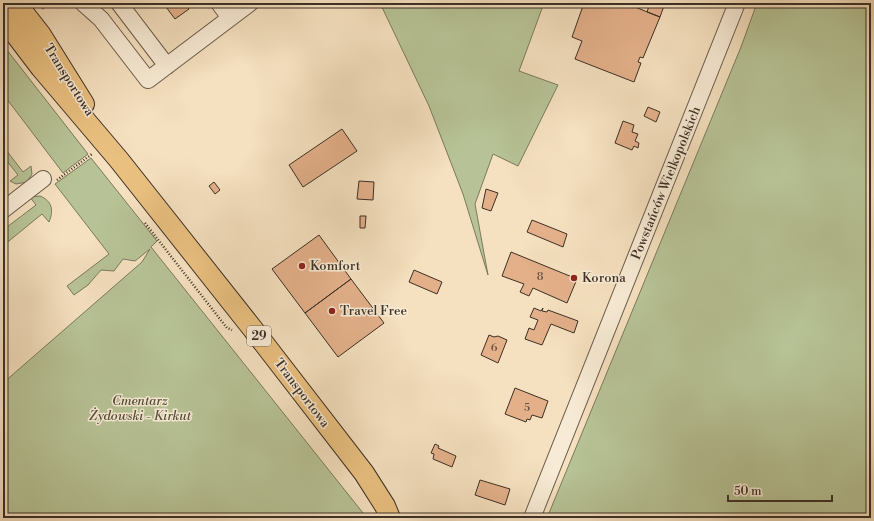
<svg xmlns="http://www.w3.org/2000/svg" width="874" height="521" font-family="'Libre Bodoni',serif">
<style>
.green{fill:#b7c396;stroke:#7a7a5e}
.building{fill:#e3b08a;stroke:#3c3026}
.lines{fill:none;stroke-linecap:round;stroke-linejoin:round}
.minor-casing{stroke:#6a5c4c;stroke-width:18}
.major-casing{stroke:#3c3026;stroke-width:22}
.path{stroke:#3c3026;stroke-width:2.5;stroke-dasharray:1 2;stroke-linecap:butt}
.minor{stroke:#f8ebd5;stroke-width:16}
.major{stroke:#eac080;stroke-width:20}
.poi-dot{fill:#8f2418;stroke:#f8ebd5;stroke-width:1.5}
.labels{text-anchor:middle;dominant-baseline:central;stroke-width:3;stroke-linejoin:round;paint-order:stroke}
.number-label{font-size:11px;fill:#66503f}
.shield{fill:#f8ebd5;stroke:#74685a;stroke-width:1}
.shield-label{font-size:12px;font-weight:bold;fill:#3c3026}
.street-label{font-size:13px;fill:#3c3026;stroke:#f8ebd5}
.poi-label{font-size:13px;fill:#3c3026;stroke:#f8ebd5;text-anchor:start}
.park-label{font-size:13px;font-style:italic;fill:#554d3c;stroke:#f8ebd5}
</style>
<rect width="100%" height="100%" fill="#f5e0bf"/>
<filter id="stains"><feTurbulence type="fractalNoise" baseFrequency=".005" numOctaves="4"/><feColorMatrix values="0 0 0 0 .2 0 0 0 0 .09 0 0 0 0 .02 0 0 0 .5 -.17"/></filter>
<radialGradient id="worn" r=".72"><stop offset=".6" stop-color="#630" stop-opacity="0"/><stop offset="1" stop-color="#630" stop-opacity=".3"/></radialGradient>
<path class="green" d="M380 3H544L519 71 558 85 518 166 493 154 475 204 488 275 463 194 429 106Z
M757 3H871V518H547L741 47Z
M3 45 88 154 63 173 3 94Z
M3 146 23 172 31 166 32 174 27 182 16 184 10 181 18 175 3 156Z
M91 158 157 241 151 247 367 518H3V383L142 262 150 249 135 261 123 259 114 271 101 270 88 285 74 295 67 286 109 254 55 184Z
M40 196C52 201 54 210 49 222L42 214 4 245 3 230 36 205 30 197Z"/>
<path class="building" d="M163 3H184L189 9 175 19Z
M584 3H625L660 17 643 58 640 57 638 62 641 63 634 82 575 59 582 41 572 37Z
M650 3H665L660 17 647 12Z
M648 107 660 112 656 122 644 116Z
M623 121 634 125 632 132 638 134 635 141 639 143 638 148 634 146 632 150 615 143Z
M342 129 357 151 303 187 289 165Z
M359 181 374 182 373 200 357 199Z
M214 182 220 190 215 194 209 186Z
M486 189 498 193 491 211 482 208Z
M360 216H366L365 228H360Z
M532 220 567 234 563 247 527 232Z
M319 235 351 279 305 313 272 269Z
M511 252 577 279 567 303 533 288 529 296 520 292 524 284 502 276Z
M414 270 442 282 437 294 409 282Z
M351 279 384 323 338 357 305 313Z
M534 308 541 311 543 308 542 311 547 312 548 310 578 321 574 333 551 324 542 345 525 339 529 328 534 330 538 320 530 317Z
M489 335 494 337 498 336 507 340 498 363 481 355Z
M515 388 548 401 542 418 532 415 530 420 527 419 526 422 505 414Z
M435 444 439 446 438 448 456 456 452 467 433 459 434 454 431 453Z
M480 480 510 489 505 505 475 495Z"/>
<g class="lines">
<defs>
<path id="minor" d="M83 3 101 19 148 80 250 3
M119 3 167 66
M219 3 230 18
M3 210 43 179
M532 518 737 3"/>
<path id="major" d="M16 3 41 35 84 104
M3 18 41 68 119 160 252 328 364 473 385 506 390 518"/>
</defs>
<use href="#minor" class="minor-casing"/>
<use href="#major" class="major-casing"/>
<path class="path" d="M40 3 43 9
M57 180 92 154
M145 223 227 328 232 330"/>
<use href="#minor" class="minor"/>
<use href="#major" class="major"/>
</g>
<g class="poi-dot">
<circle cx="302" cy="266" r="4"/>
<circle cx="574" cy="278" r="4"/>
<circle cx="332" cy="311" r="4"/>
</g>
<g class="labels">
<g class="number-label">
<text x="540" y="277">8</text>
<text x="494" y="348">6</text>
<text x="527" y="408">5</text>
</g>
<rect class="shield" x="247" y="326" width="24" height="20" rx="3"/>
<g class="shield-label">
<text x="259" y="336">29</text>
</g>
<g class="street-label">
<text transform="translate(69 80) rotate(58)">Transportowa</text>
<text transform="translate(666 183) rotate(-68)">Powstańców Wielkopolskich</text>
<text transform="translate(302 393) rotate(53)">Transportowa</text>
</g>
<g class="poi-label">
<text x="310" y="266">Komfort</text>
<text x="582" y="278">Korona</text>
<text x="340" y="311">Travel Free</text>
</g>
<g class="park-label">
<text x="140" y="401">Cmentarz<tspan x="140" dy="15">Żydowski - Kirkut</tspan></text>
</g>
</g>
<rect width="874" height="521" fill="none" stroke="#f5e0bf" stroke-width="16"/>
<rect x="4" y="4" width="866" height="513" fill="none" stroke="#3c3026" stroke-width="2"/>
<rect x="8" y="8" width="858" height="505" fill="none" stroke="#3c3026"/>
<path d="M728 495v6h104v-6" fill="none" stroke="#3c3026" stroke-width="2"/>
<text x="734" y="495" font-size="12" fill="#3c3026" stroke="#f8ebd5" stroke-width="3" paint-order="stroke">50 m</text>
<rect width="100%" height="100%" filter="url(#stains)"/>
<rect width="100%" height="100%" fill="url(#worn)"/>
</svg>
